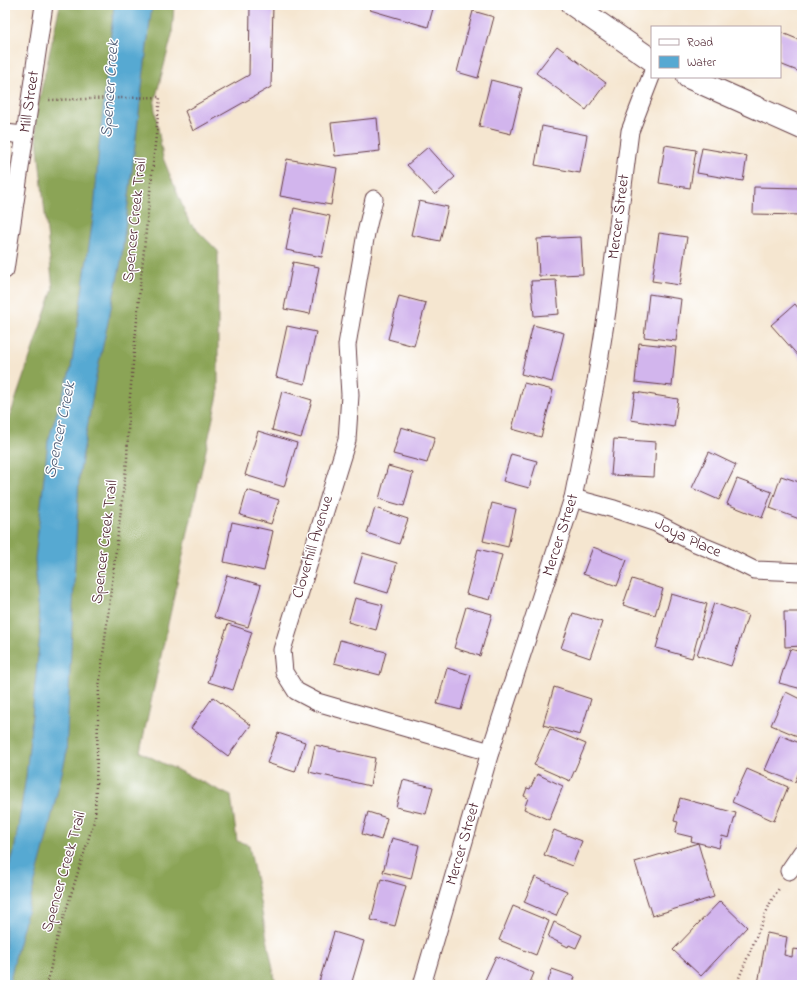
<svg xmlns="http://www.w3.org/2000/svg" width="807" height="990" font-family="'Indie Flower',sans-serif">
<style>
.forest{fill:#8ba456;stroke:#6a6240}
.water{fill:#57a9d2;stroke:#50647e}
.building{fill:#d2b5ed}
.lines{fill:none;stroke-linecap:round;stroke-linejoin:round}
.minor-casing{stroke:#643d44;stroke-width:19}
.tertiary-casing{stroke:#643d44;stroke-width:24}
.path{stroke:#643d44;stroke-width:2.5;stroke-dasharray:1 3;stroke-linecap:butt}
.minor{stroke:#fff;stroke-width:17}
.tertiary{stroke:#fff;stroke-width:22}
.labels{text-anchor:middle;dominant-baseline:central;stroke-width:3;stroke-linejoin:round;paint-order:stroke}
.street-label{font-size:16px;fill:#4a1f2b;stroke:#fff}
.water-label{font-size:17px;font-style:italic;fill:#505d76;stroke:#fff}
</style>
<rect width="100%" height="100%" fill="#fff"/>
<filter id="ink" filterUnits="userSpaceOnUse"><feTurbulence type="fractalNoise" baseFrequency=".025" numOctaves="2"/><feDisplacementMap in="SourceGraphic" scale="8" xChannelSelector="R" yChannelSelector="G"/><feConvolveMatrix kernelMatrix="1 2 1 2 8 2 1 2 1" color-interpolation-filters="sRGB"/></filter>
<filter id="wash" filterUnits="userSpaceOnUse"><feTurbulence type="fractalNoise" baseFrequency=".012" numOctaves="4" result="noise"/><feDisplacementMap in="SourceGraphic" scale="16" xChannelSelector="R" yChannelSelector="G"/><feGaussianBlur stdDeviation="0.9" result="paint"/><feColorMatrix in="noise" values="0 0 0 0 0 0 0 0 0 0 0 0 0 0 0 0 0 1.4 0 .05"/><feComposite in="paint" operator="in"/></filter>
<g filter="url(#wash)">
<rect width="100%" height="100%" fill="#f5e6d0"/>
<path class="forest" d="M60 5H174L172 35 154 104 163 158 189 222 218 251V395L140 752 231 796 237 841 249 845 276 985H5V431L53 289 35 119Z"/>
<path class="water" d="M114 5H152L121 262 95 382 79 477 66 756 45 844 15 958 9 985H5V879L14 852 26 777 40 634 35 559 48 441 71 368 94 211 99 146Z"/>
<g id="blocks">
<path class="building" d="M250 5H273L271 87 193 131 185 111 249 75Z
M372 5H434L428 27 370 10Z
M473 11 494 17 478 78 457 72Z
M780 32 802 41V67L800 72 780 64Z
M557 46 606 83 586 110 536 73Z
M491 80 522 88 511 134 479 126Z
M377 118 380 151 335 156 331 123Z
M542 126 587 135 580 173 535 165Z
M665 145 696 150 690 188 659 183Z
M428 147 455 177 435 195 407 165Z
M702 148 747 156 743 181 697 173Z
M287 159 337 168 331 205 280 196Z
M754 187 802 188V215L753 214Z
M419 201 448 207 440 241 411 235Z
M294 208 330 216 322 257 286 250Z
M659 233 687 237 680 285 652 281Z
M581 237 583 274 539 276 537 239Z
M293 262 319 267 310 314 284 309Z
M556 280 559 314 534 316 531 281Z
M649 294 681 299 676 341 644 337Z
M399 296 426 303 414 346 388 339Z
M795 304 802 313V358L801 359 771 325Z
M533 325 564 333 552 382 521 374Z
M287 326 316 332 305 384 276 377Z
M639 343 676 347 672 386 635 382Z
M524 383 553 390 541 437 512 429Z
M282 391 312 400 301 438 272 430Z
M635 392 678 399 674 427 631 420Z
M401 427 435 437 427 463 393 454Z
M258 431 297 443 284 487 245 475Z
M614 439 656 442 654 477 611 475Z
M709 452 736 465 719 500 692 488Z
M511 454 537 461 529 488 503 481Z
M388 466 413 473 404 506 379 499Z
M781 476 802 483V520L770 508Z
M737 479 772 492 762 518 727 504Z
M247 490 279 500 271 524 240 515Z
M492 503 516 509 508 547 483 541Z
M375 508 408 519 399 544 367 533Z
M232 522 273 531 264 571 224 562Z
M593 547 627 560 617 586 583 574Z
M478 549 502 555 490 600 466 594Z
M363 553 397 563 388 593 354 583Z
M227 575 261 585 248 627 214 617Z
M632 579 663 589 655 615 623 605Z
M671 594 707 604 692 658 656 648Z
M355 598 383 605 376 630 348 622Z
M714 603 748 615 731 666 697 655Z
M466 607 492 614 480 656 454 648Z
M784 612H802V646L785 647Z
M573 613 602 622 590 658 561 648Z
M228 624 252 632 233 690 208 682Z
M340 640 386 652 380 675 334 663Z
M790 649 802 652V689L779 683Z
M447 668 471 675 461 710 437 704Z
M554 687 591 699 580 735 543 725Z
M786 692 802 700V738L771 725Z
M213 697 251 725 228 756 191 728Z
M550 729 586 744 570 781 534 765Z
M278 733 305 742 295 772 267 763Z
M780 735 802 744V765L795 782 765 770Z
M315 745 375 758 370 786 309 772Z
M747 769 788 787 774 821 732 802Z
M537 774 563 786 549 820 524 809 528 798 524 796 527 788 530 789Z
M403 780 433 787 426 814 396 807Z
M680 798 736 813 729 838 722 836 719 848 691 841 692 837 675 833 678 822 674 821Z
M368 812 387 818 381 840 362 834Z
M554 830 582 841 572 866 544 855Z
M392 838 419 845 411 879 383 872Z
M698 843 714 897 652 916 635 862Z
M535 877 567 891 556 916 524 902Z
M381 879 406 886 395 926 371 920Z
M720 901 747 927 701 976 673 950Z
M513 906 549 921 536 955 499 940Z
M554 922 582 935 576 948 569 945 568 947 548 937Z
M334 932 364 941 351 985H329L319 982Z
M767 933 787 937 784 955 792 957 793 949 802 950V985L758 984Z
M496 956 534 973 529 985H497L485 980Z
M552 969 575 977 572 985H547Z"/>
</g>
</g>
<g filter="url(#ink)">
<use href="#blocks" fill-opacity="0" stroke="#643d44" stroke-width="1"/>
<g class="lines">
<defs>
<g id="minor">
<path d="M5 133 24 135"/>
<path d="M374 199 366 233 347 345 350 395 347 440 282 650 284 672 296 691 317 702 490 752"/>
<path id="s1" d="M5 270 44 5"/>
<path id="s2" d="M573 498 614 509 656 523 693 542 722 554 754 570 802 572"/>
<path d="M789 871 802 852"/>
<path id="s3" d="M422 985 490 752 573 498 596 381 607 311 630 131 652 74"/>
</g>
<path id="tertiary" d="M573 5 652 60
M688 77 802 128"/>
</defs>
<use href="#minor" class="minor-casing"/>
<use href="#tertiary" class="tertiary-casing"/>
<path class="path" d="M47 985 56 942 95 818 99 688 127 460 129 407 140 287 160 97 49 100
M736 985 771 901 780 887"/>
<use href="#minor" class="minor"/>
<use href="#tertiary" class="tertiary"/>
</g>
</g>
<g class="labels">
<g class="street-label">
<text stroke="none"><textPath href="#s1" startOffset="170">Mill Street</textPath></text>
<text stroke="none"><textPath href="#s3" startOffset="795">Mercer Street</textPath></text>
<text transform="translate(135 220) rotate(-84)">Spencer Creek Trail</text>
<text stroke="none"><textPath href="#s3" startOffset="471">Mercer Street</textPath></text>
<text stroke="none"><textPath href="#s2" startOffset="122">Joya Place</textPath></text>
<text transform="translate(105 542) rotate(-83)">Spencer Creek Trail</text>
<text transform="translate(313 547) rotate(-73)">Cloverhill Avenue</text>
<text stroke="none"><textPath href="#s3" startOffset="147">Mercer Street</textPath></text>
<text transform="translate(64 872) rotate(-74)">Spencer Creek Trail</text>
</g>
<g class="water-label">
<text transform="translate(110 89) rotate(-86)">Spencer Creek</text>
<text transform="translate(60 430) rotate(-78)">Spencer Creek</text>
</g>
</g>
<rect width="807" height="990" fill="none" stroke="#fff" stroke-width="20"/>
<rect x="651" y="26" width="130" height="52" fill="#ffffff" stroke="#b7a5aa"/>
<rect x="659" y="39" width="20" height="6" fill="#ffffff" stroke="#b7a5aa"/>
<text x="687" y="46" font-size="12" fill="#4a1f2b">Road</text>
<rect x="659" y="56" width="20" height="12" fill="#57a9d2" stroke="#b7a5aa"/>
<text x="687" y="66" font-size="12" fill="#4a1f2b">Water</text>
</svg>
